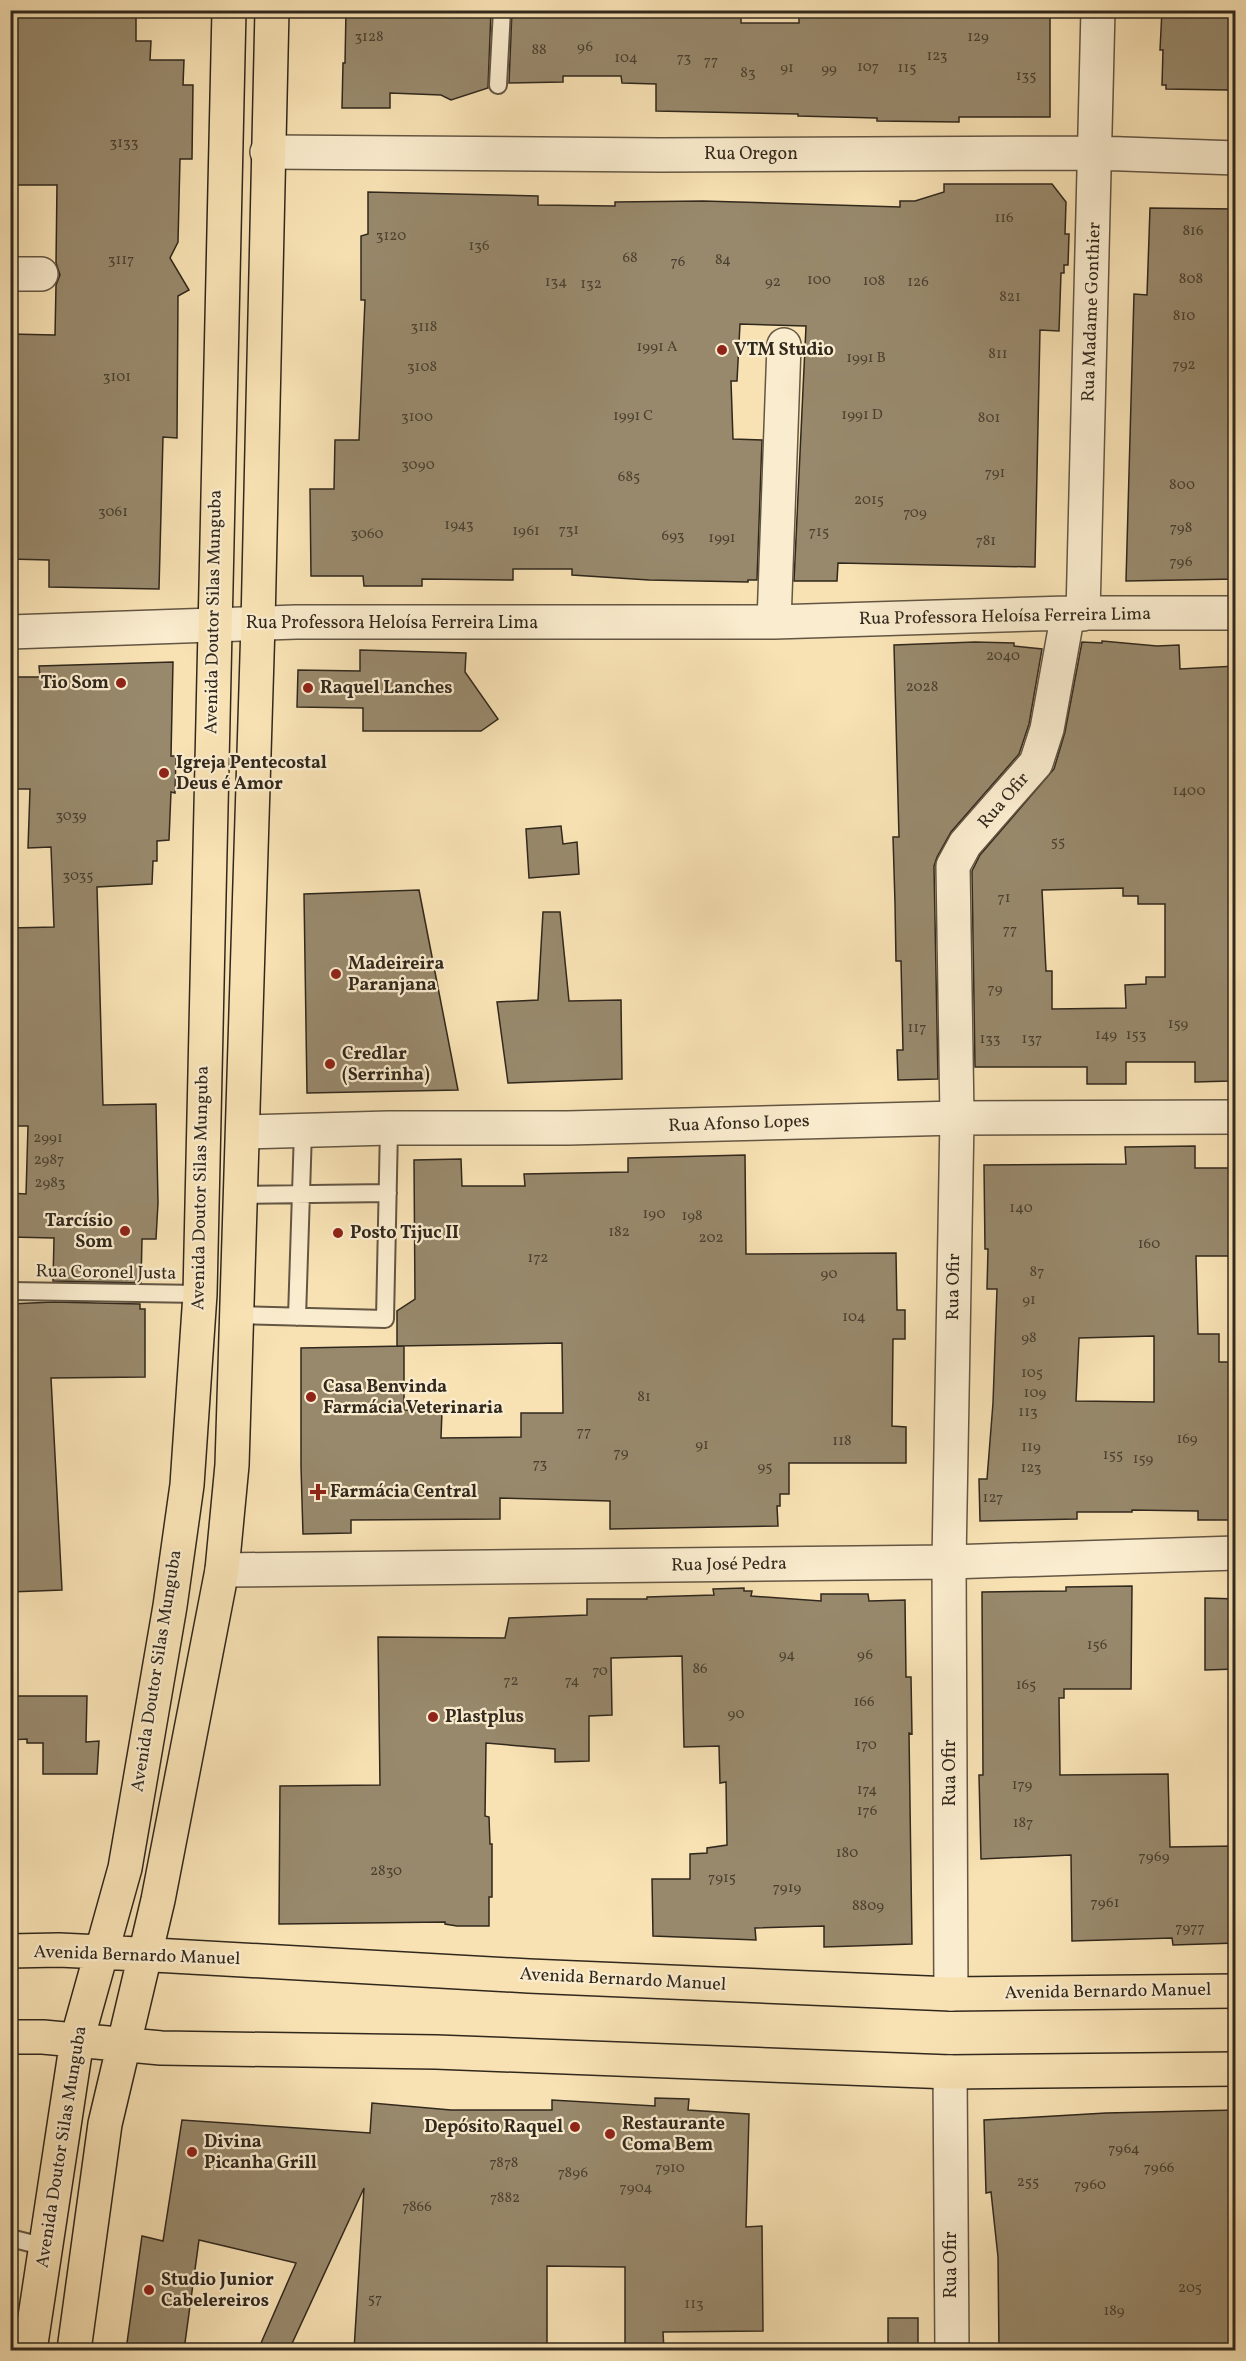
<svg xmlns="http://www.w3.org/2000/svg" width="1246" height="2361" font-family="Vollkorn,serif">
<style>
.building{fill:#98896c;stroke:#31281d;stroke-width:1.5;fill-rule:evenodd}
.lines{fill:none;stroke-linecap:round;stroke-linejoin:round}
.lane-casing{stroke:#635643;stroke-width:20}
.street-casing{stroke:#635643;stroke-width:36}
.primary-casing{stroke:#31281d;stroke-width:36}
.lane{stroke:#faecce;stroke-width:16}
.street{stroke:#faecce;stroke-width:33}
.primary{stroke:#f8e2b4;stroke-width:33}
.poi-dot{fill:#8f2418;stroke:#faecce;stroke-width:2}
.labels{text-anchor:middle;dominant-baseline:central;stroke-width:4.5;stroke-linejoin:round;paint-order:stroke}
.number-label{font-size:15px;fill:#4b4031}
.street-label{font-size:18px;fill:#31281d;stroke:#faecce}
.poi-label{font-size:18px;font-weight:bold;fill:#31281d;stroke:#faecce;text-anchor:start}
</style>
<rect width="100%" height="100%" fill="#f8e2b4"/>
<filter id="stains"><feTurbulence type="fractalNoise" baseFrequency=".00333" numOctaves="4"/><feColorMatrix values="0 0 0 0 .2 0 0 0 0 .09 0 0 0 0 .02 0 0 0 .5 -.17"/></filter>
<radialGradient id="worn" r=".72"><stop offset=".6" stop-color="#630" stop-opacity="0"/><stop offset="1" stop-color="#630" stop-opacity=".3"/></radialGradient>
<path class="building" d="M10 10H122V15H136V41H151L150 60H184L183 85H193L192 159H180L178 242 170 258 189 290 178 296 177 438 163 437 159 589 49 587V560L10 559V334L55 335 56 285 60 275 56 263 57 185H10Z
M346 10H491L488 88 451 100 441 95 390 93V108H342L343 63H345Z
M512 10H741V23H799V10H1050V117H959V122L877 121V118L798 116V114L656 111V84L622 83 621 76H563V82L509 83Z
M1162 10H1230L1229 90 1166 89V85H1162L1163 50H1160Z
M944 184H1052L1066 202 1065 234H1069L1068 265H1064V273H1061L1059 331 1040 330 1035 567 838 563 837 581H794L806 326 740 324 737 381H731L733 439 762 440 757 580H748V582L649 580 572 575V569H513V580L422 579V586H364L363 576H311L310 489H334L335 440H359L365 300H361V236L368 234V192L538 196V205L615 206V202L703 201 900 207V201H915L944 192Z
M1150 208 1236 209V579L1126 581 1134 294 1147 295Z
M1102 641 1157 646 1179 645 1180 669 1236 666V1060H1230V1081L1195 1082V1062H1126V1084H1087V1067H975L972 871 980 855 1054 769 1065 732 1082 642 1102 643ZM1123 888V896H1138V904H1165V977H1146V984L1125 985 1126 1008 1052 1009V971H1046L1042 890Z
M975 642 1014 643V646L1042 649 1029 724 1019 754 951 832 937 857 934 866 938 1079 898 1080 897 1050H903L901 961H896L895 903 893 837H899L894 645Z
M360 650 466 653 465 672 498 719 481 731H363V708L297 707 298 670 360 671Z
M173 662 171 756H176L175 793 171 792 169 840 157 841V861H153L152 884 97 887 103 1105 156 1104 158 1203 156 1239H142L141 1283 53 1281 54 1238 10 1237V1193L26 1194 28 1126H10V928L54 927 51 847 28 848 30 789H10V677H40L39 666Z
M561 826 563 844 577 842 579 874 529 878 526 829Z
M419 890 458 1090 307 1093 304 894Z
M543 912H560L569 1001 621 1000 622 1079 508 1083 497 1002 538 1000Z
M1195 1146V1168H1236V1256H1196L1198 1334H1219V1362H1236V1520H1198V1511L1132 1510V1512H1077V1519L980 1521 979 1479H987L993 1403 997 1289H987L988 1249H985L984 1165 1126 1164 1125 1147ZM1154 1336V1402L1076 1401 1079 1338Z
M745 1155 746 1254 896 1253 897 1310H905V1339H893L892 1426 906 1427V1463H789V1494H780V1506H777L778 1526 610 1529V1501L500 1498V1519L351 1520V1533L303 1534 301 1467V1348L404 1346V1410L442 1411 441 1438 521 1437V1413H563L562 1343 397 1346V1311L415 1299 414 1160 461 1159 462 1186H525L524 1174 628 1172V1158Z
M53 1302 140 1304V1309H145V1377L51 1378 62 1590 10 1592V1304Z
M1132 1586 1131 1689H1064V1698H1059L1060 1775 1168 1774 1170 1847 1236 1846V1943L1173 1945 1172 1938 1072 1941 1071 1855 981 1859 979 1775H983L982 1592 1066 1591V1587Z
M744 1588V1591H752L751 1596 821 1601V1594H868L869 1601 905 1600 906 1677H911L912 1734 909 1733 912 1944 824 1947V1926L755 1928 756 1940 653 1936 652 1879H690V1854L707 1853V1848L727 1845 726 1782 720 1783 719 1746 684 1747 682 1656 611 1658 612 1715 589 1716V1761L555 1762V1749L486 1743 485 1816 489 1817 490 1844H492V1897H489V1926H457L445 1924V1922L279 1924 280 1786 380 1785 378 1637 505 1638 509 1618 587 1615V1599H647V1597L714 1595 713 1589Z
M1205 1598 1236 1599V1669L1205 1670Z
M10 1696H87L86 1742 99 1741 97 1774H43V1743H27V1739L10 1740Z
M655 2098 689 2099 688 2110 749 2114 746 2227 762 2226 763 2331 663 2332 664 2350H625V2267L547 2266V2350H354L364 2188 289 2350H258L296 2263 199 2240 184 2350H126L142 2236 163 2241 182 2120 370 2133 372 2103 451 2110H552V2100L655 2106Z
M1236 2110V2350H999L998 2257 991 2192 986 2193 984 2120 1106 2113Z
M888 2318H918V2350H888Z"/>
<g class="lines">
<defs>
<path id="lane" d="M498 85 502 10
M241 1195 388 1193
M10 1291 200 1294
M237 1315 385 1319 389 1128
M297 1317 303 1131
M10 2238 46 2247"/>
<path id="street" d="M267 152 660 155 1096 153 1236 158
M10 274H41
M1083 614 1098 10
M774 622 784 345
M10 632 296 622H774L1068 613H1236
M243 1132 389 1128H568L957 1118 1236 1117
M222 1570 949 1562 1236 1553
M951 1994 949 1562 957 1118 953 866 965 844 1036 763 1047 729 1068 613
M950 2072 952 2350"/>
<path id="primary" d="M10 1951 59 1950 101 1952 529 1976 951 1994 1236 1991
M10 2037H43L161 2048 436 2052 950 2072 1236 2069
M30 2350 77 2040 125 1868 170 1606 187 1485 200 1294 229 10
M74 2350 105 2124 158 1900 222 1570 232 1465 258 624 272 10"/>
</defs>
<use href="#lane" class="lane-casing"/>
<use href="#street" class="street-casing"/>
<use href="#primary" class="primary-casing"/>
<use href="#lane" class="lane"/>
<use href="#street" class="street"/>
<use href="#primary" class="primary"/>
</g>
<g class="poi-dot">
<circle cx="722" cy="350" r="6"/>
<circle cx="121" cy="683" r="6"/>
<circle cx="308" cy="688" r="6"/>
<circle cx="164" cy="773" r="6"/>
<circle cx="336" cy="974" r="6"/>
<circle cx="330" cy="1064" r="6"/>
<circle cx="125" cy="1231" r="6"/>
<circle cx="338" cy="1233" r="6"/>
<circle cx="311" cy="1397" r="6"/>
<path d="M315 1483h6v6h6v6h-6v6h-6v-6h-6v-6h6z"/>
<circle cx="433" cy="1717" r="6"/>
<circle cx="575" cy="2127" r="6"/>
<circle cx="610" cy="2134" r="6"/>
<circle cx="192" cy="2152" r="6"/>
<circle cx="149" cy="2290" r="6"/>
</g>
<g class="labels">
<g class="number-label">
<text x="369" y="37">3128</text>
<text x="978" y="37">129</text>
<text x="585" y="47">96</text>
<text x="539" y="50">88</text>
<text x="937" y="56">123</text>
<text x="626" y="58">104</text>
<text x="684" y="58">73</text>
<text x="711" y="61">77</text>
<text x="868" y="67">107</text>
<text x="787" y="68">91</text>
<text x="907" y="68">115</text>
<text x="829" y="69">99</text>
<text x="748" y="73">83</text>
<text x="1026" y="76">135</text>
<text x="124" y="143">3133</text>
<text x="1004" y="218">116</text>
<text x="1193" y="231">816</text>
<text x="391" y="236">3120</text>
<text x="479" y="246">136</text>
<text x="630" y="258">68</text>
<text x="121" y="260">3117</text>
<text x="723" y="260">84</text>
<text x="678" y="262">76</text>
<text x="1191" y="279">808</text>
<text x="819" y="280">100</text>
<text x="874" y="281">108</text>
<text x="556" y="282">134</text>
<text x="773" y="282">92</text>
<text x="918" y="282">126</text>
<text x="591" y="284">132</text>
<text x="1010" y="297">821</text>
<text x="1184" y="316">810</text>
<text x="424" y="327">3118</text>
<text x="657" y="347">1991 A</text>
<text x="998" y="354">811</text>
<text x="866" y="358">1991 B</text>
<text x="1184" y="365">792</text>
<text x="422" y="367">3108</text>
<text x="117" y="377">3101</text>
<text x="862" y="415">1991 D</text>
<text x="633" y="416">1991 C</text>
<text x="417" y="417">3100</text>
<text x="989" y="418">801</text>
<text x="418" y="465">3090</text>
<text x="995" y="473">791</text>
<text x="629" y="477">685</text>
<text x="1182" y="485">800</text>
<text x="869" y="500">2015</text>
<text x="113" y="512">3061</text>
<text x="915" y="513">709</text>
<text x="459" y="525">1943</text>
<text x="1181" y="528">798</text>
<text x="569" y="530">731</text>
<text x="526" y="531">1961</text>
<text x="819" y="532">715</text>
<text x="367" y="534">3060</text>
<text x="673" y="536">693</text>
<text x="722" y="538">1991</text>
<text x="986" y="541">781</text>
<text x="1181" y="562">796</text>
<text x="1003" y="656">2040</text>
<text x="922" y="687">2028</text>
<text x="1189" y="791">1400</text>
<text x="71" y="816">3039</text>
<text x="1058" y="842">55</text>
<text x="78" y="876">3035</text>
<text x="1004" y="898">71</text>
<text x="1010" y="930">77</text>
<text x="995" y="989">79</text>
<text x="1178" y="1024">159</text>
<text x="917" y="1028">117</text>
<text x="1106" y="1035">149</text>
<text x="1136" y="1035">153</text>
<text x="990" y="1039">133</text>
<text x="1032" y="1039">137</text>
<text x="48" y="1138">2991</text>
<text x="49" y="1160">2987</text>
<text x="50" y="1183">2983</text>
<text x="1021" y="1208">140</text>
<text x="654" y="1214">190</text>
<text x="692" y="1216">198</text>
<text x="619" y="1232">182</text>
<text x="711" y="1238">202</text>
<text x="1149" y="1244">160</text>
<text x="538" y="1258">172</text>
<text x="1037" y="1272">87</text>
<text x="829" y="1274">90</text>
<text x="1029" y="1300">91</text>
<text x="854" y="1317">104</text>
<text x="1029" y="1338">98</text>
<text x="1032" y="1373">105</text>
<text x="1035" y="1393">109</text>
<text x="644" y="1397">81</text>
<text x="1028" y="1412">113</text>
<text x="584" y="1432">77</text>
<text x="1187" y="1439">169</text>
<text x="842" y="1441">118</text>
<text x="702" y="1445">91</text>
<text x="1031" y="1447">119</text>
<text x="621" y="1453">79</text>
<text x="1113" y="1455">155</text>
<text x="1143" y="1459">159</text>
<text x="540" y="1464">73</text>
<text x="765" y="1467">95</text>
<text x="1031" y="1468">123</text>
<text x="993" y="1498">127</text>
<text x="1097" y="1645">156</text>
<text x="787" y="1655">94</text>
<text x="865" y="1655">96</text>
<text x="700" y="1669">86</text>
<text x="600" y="1671">70</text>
<text x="511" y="1681">72</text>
<text x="572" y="1681">74</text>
<text x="1026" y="1685">165</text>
<text x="864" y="1702">166</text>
<text x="736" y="1714">90</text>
<text x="866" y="1745">170</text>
<text x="1022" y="1785">179</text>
<text x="867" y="1790">174</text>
<text x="867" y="1811">176</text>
<text x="1023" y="1823">187</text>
<text x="847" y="1853">180</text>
<text x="1154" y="1857">7969</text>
<text x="386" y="1871">2830</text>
<text x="722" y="1878">7915</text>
<text x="787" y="1888">7919</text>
<text x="1105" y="1903">7961</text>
<text x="868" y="1906">8809</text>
<text x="1190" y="1928">7977</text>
<text x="1124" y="2149">7964</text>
<text x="504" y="2163">7878</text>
<text x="670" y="2168">7910</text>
<text x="1159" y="2168">7966</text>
<text x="573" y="2173">7896</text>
<text x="1028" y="2182">255</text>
<text x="1090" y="2185">7960</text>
<text x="636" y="2188">7904</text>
<text x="505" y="2198">7882</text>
<text x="417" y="2207">7866</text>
<text x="1190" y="2288">205</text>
<text x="375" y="2299">57</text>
<text x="694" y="2304">113</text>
<text x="1114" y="2311">189</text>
</g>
<g class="street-label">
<text x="751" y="154">Rua Oregon</text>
<text transform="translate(1092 312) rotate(-88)">Rua Madame Gonthier</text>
<text transform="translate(214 612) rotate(-89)">Avenida Doutor Silas Munguba</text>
<text transform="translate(1005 617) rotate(-1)">Rua Professora Heloísa Ferreira Lima</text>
<text x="392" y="623">Rua Professora Heloísa Ferreira Lima</text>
<text transform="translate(1004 801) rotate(-49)">Rua Ofir</text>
<text transform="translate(739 1124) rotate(-2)">Rua Afonso Lopes</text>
<text transform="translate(201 1188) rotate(-89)">Avenida Doutor Silas Munguba</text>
<text transform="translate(106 1273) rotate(1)">Rua Coronel Justa</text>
<text transform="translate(954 1287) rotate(-89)">Rua Ofir</text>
<text transform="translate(729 1565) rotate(-1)">Rua José Pedra</text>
<text transform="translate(157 1671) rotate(-81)">Avenida Doutor Silas Munguba</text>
<text transform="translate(950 1773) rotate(-90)">Rua Ofir</text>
<text transform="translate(137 1956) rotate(2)">Avenida Bernardo Manuel</text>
<text transform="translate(623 1980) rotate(3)">Avenida Bernardo Manuel</text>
<text transform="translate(1108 1992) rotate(-1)">Avenida Bernardo Manuel</text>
<text transform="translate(62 2147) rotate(-81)">Avenida Doutor Silas Munguba</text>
<text transform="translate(951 2265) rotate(-90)">Rua Ofir</text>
</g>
<g class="poi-label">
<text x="734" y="350">VTM Studio</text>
<text x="109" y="683" text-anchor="end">Tio Som</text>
<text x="320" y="688">Raquel Lanches</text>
<text x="176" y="763">Igreja Pentecostal<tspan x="176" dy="21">Deus é Amor</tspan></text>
<text x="348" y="964">Madeireira<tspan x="348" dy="21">Paranjana</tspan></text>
<text x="342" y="1054">Credlar<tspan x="342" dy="21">(Serrinha)</tspan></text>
<text x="113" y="1221" text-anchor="end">Tarcísio<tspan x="113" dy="21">Som</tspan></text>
<text x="350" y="1233">Posto Tijuc II</text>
<text x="323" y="1387">Casa Benvinda<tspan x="323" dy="21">Farmácia Veterinaria</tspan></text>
<text x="330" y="1492">Farmácia Central</text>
<text x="445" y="1717">Plastplus</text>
<text x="622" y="2124">Restaurante<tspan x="622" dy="21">Coma Bem</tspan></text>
<text x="563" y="2127" text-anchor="end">Depósito Raquel</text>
<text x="204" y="2142">Divina<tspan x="204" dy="21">Picanha Grill</tspan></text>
<text x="161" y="2280">Studio Junior<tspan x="161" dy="21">Cabelereiros</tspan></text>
</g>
</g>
<rect width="1246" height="2361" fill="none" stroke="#f8e2b4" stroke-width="36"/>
<rect x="12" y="12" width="1222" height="2337" fill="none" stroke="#31281d" stroke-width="3"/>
<rect x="18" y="18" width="1210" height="2325" fill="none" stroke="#31281d" stroke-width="1.5"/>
<rect width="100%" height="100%" filter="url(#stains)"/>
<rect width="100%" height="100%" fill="url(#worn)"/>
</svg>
